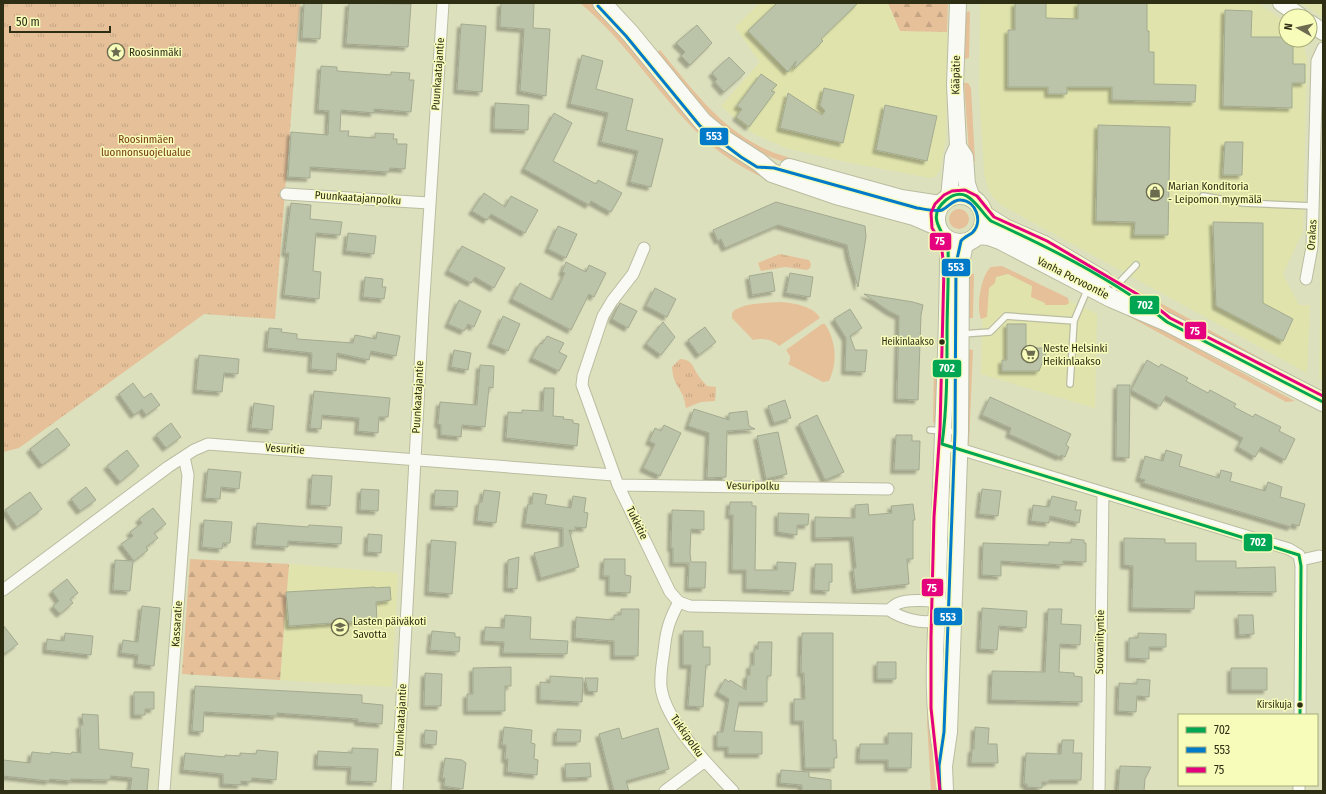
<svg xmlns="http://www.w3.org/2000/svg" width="1326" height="794" font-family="'Fira Sans Condensed',sans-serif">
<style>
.built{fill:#e0e4ac}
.green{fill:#e5c099}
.forest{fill:url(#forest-firs)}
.park{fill:url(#park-tufts)}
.building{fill:#bbc3a8;stroke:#a3aa90;filter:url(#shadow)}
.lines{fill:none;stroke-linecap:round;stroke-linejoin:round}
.lane-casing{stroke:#babda0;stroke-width:8}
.street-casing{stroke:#babda0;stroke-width:13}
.secondary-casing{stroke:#babda0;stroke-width:18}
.primary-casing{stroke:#babda0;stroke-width:20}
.lane{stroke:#fafaf5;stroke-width:5.5}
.street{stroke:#fafaf5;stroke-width:11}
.secondary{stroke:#fafaf5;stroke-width:16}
.primary{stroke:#fafaf5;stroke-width:18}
.bus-1-casing{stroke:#f7fcba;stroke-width:6}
.bus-2-casing{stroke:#f7fcba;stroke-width:6}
.bus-3-casing{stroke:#f7fcba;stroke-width:6}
.bus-1{stroke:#00a651;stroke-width:3}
.bus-2{stroke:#007ac9;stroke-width:3}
.bus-3{stroke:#e5007d;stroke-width:3}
.bus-dot{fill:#2d2e14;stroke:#f7fcba;stroke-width:1.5}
.labels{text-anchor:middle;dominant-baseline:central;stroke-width:3;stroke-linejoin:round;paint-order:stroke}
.bus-label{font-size:10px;fill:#2d2e14;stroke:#f7fcba;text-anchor:end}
.poi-label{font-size:11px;fill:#2d2e14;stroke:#f7fcba;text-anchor:start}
.street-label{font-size:11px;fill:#2d2e14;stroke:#f7fcba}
.park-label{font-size:11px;fill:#753a0e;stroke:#f7fcba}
.line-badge{stroke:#f7fcba;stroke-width:1.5}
.badge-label{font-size:11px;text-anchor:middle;font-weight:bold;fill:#fff}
</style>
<defs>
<pattern id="forest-firs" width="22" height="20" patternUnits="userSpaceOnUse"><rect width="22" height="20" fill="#e5c099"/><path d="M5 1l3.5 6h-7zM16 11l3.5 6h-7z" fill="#c5a583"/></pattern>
<pattern id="park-tufts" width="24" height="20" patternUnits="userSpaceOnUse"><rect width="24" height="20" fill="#e5c099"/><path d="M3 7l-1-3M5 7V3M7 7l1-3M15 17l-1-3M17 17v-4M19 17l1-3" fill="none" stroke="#c5a583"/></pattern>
<filter id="shadow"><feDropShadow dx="-3.5" dy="3.5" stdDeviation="1" flood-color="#0004"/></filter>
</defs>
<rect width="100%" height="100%" fill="#dde0bd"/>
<path class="built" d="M760 3H888L900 31 947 32 946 139 940 170 935 177 930 178 841 161 786 148 752 133 721 106 760 62 735 27Z
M980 3H1257L1286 22V40H1302L1307 57 1303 231 1283 274 1299 305H1310L1307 373 1003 206 993 197 988 189 984 173 979 91Z
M1301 3H1323V18Z
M1323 118V380L1319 378Z
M1004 270 1097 314 1095 408 981 374 983 289 987 277Z
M289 564 398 573 392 687 280 680Z"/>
<path class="green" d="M580 3 592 4 730 154 904 221C834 202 757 189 702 137 658 95 627 42 580 3Z
M968 11 970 12 969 58 964 59 965 15Z
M660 50C690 86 718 126 761 147 777 155 794 159 811 164L812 166C741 163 698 103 657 53Z
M964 83H968L971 88 975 161 970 166Z
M949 219a10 10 0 1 1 20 0a10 10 0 1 1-20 0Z
M1002 266 1068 298 1069 303 1066 305H1045V303L1031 297 1032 286 1008 274 996 277 995 283 989 288 987 317 981 319C976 307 981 275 991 267Z
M965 272 974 274 973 318H968Z
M1137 290 1302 381 1165 312 1135 294Z
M781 302C793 303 814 306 820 318L779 346C772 339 762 338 753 340L732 318V313C739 303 769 303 781 302Z
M1123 309 1295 401 1286 402 1117 310Z
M822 324H825C836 341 838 362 829 381L823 382 788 364 790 361V356L786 350Z
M967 349 973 350 969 444 966 440Z
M936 363 940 388 937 423H934L933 422 934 364Z
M928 697 936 791H931L927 720Z"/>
<path class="forest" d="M888 3H948L947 32 900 31Z
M190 559 289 564 280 680 182 674Z"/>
<path class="park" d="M3 3H300L275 319 204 314 19 448 3 452Z
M780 254 809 260 811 264 810 268 807 270 785 267 761 271 758 263Z
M680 359C693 360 692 366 698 375 700 379 704 382 707 386L716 387 715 401 701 402 686 408C685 403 684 396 681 392 675 381 673 380 672 367Z"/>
<path class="building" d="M304 3H322L320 39 302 38Z
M349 3 411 4 408 47 346 44Z
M501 3H534L533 28 550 29 546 96 520 91 524 29 500 27Z
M777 3H858L821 39 823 41 794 69 796 61 788 72 748 31Z
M1015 3H1046V18L1078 19V3H1147V31H1149V52H1154V84L1196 85 1195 102 1112 100V87H1067V94H1048V87H1008V30H1015Z
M1225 10 1252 11 1251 37H1286V40H1293V64H1305V83H1292V108L1223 106Z
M461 24 486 26 482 92 457 90Z
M697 25 712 43 690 65 681 56 685 52 676 43Z
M582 55 603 61 596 89 633 99 626 130 663 139 651 187 630 182 638 151 601 142 608 113 570 104Z
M729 57 745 73 724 92 715 82 717 79 712 73Z
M321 66 337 67V71L391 75V72L410 73 409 80H414L411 112 374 109V113L341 110 340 131H349L348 136 375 138V133L394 134 393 139H397V144H407L405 169 390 168 389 172 310 167V178L288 177 291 132 328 135 329 111 318 110Z
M761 74 777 85 771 91 775 92 749 127 736 117 742 109 737 106Z
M824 88 854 95 843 143 780 128 788 93 822 115 825 111 820 105Z
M495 103 529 105 528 130 494 129Z
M885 105 937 116 927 161 876 150Z
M554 113 572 123 553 161 596 184 598 180 622 193 611 212 591 201 589 205 524 169Z
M1098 125 1170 127 1168 235H1134L1135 222 1096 221Z
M1225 142H1243L1242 175H1223Z
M484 193 505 207 511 196 538 210 525 233 491 214 487 220 472 211Z
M776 202 865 226 866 237 858 287 849 256 847 245 778 225 725 248 721 239 718 241 713 230Z
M291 203 311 205 310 219 342 222 340 235 316 233 313 271 321 272 319 299 284 295 289 253H285Z
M1213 222 1263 223V303L1293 319 1283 341 1216 306Z
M558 226 577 234 566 258 548 249Z
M348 233 376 236 374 254 346 251Z
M462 246 505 268 494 288 475 277 471 283 448 271Z
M566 262 586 272 589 265 606 273 594 297 589 294 571 330 512 299 520 283 552 300 565 273 562 272Z
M772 272 775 291 752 295 749 276Z
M790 273 813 277 810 297 786 293Z
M365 277 383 279 382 287H386L384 299 363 297Z
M655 288 676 299 667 317 646 306Z
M864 294 913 302 923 305 921 315 918 400 897 399 899 316 889 311Z
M459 300 481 311 474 327 468 324 464 331 448 324Z
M620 303 637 311 628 328 612 319Z
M850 309 862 328 850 336 855 350H867L865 372 845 371 846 338 834 319Z
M503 316 520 324 508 351 491 344Z
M663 322 675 337 661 355 646 344Z
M1007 324H1026V348H1048L1039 371H1002V360H1007Z
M705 327 716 342 699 355 688 340Z
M269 328 282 329 281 332 297 334V339L353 343 355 335 376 339 377 332 400 336 396 356 371 351 369 360 337 353 336 371 311 369 312 353 267 348Z
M547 336 564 343 559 352 567 356 559 371 532 358 540 343 542 344Z
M454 350 471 353 468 370 451 367Z
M199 355 239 359 238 374 224 373 222 392 196 390Z
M1147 360 1159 367 1161 364 1188 378 1186 381 1208 393 1210 390 1236 404 1234 407 1253 417 1255 414 1281 427 1279 431 1295 439 1285 460 1261 447 1255 457 1238 447 1243 438 1166 396 1160 406 1131 390Z
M480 365 494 366 493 388 489 387 485 427 462 425 461 437 441 435V425L438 424 440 402 477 405Z
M133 383 144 398 151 393 160 405 146 415 142 409 134 415 119 394Z
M1117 385H1130L1129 458 1116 457Z
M544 388H554L553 416 564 417 563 419 573 420V423L579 424 577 446 506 438 508 412 522 413V410L543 411Z
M314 391 390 398 388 417H379L378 433 358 431 359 418 322 415 321 429 310 428Z
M990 397 1071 434 1066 445 1069 447 1065 457 1061 455 1060 457 1009 434 1011 428 982 415Z
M785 400 791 418 774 423 768 406Z
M254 403 274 406 272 430 251 428Z
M694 409 729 420V413L747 411 749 426 755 429 727 431 726 477 707 478 709 433 688 426Z
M817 415 844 472 825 480 799 424Z
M171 423 181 437 166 448 156 435Z
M664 425 681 433 660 476 643 468 655 444 649 441 655 428 661 431Z
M57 428 70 445 42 465 30 449Z
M778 432 787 474 766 479 757 436Z
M896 435H912V441H920L919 470H894Z
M127 450 139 466 120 482 107 466Z
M1166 450 1182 455 1179 466 1219 478 1221 470 1232 473 1230 481 1265 491 1268 482 1282 487 1280 497 1305 504 1299 526 1292 524 1291 527 1143 483 1145 480 1139 478 1145 456 1163 461Z
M208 469 241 472 239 489 221 487 220 499 205 498Z
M312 475 332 476 330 506 310 505Z
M86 487 96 500 80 511 71 499Z
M361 489 379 490 378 511 360 510Z
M982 489 1001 491 998 516 979 514Z
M435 490 458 491 457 507 434 506Z
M484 490 500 492 496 523 477 521 479 502H482Z
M30 492 42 509 17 527 5 510Z
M533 493 547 495 545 504 571 508 573 496 586 498 584 512 588 513 586 528 575 527V531L569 530 579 567 541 578 534 553 563 546V528L525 524 528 504H532Z
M1052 496 1077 502 1075 510H1081L1079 523 1050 516 1049 523 1031 521 1033 505 1049 507Z
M730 502H752V506H756L755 570H777V562L796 563 793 591 746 589V570H732L733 515H729Z
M868 504 869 515 892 513 891 506 913 504 915 520H913V559H907L909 584 856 590 853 568H856L853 537 815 538V517L855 518V505Z
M153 508 166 524 154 533 158 538 146 547 148 550 134 561 121 544 133 536 130 532 142 523 139 519Z
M672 510 704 511V530L691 529 690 553 691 562H706L705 588H688L689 563H673V548H671Z
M778 513 809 514 808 525H797V535L778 532Z
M204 520 232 522 230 543H223L222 549 202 547Z
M257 523 308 527 309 525 342 527 341 544 288 541V547L255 545Z
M368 534 382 535 381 553 367 552Z
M1124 538 1165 539V543H1196V561H1236V568L1275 567 1276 592 1195 591 1194 609 1132 608 1133 566 1124 565Z
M1071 539 1084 540V543H1086V562L1063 561V565L1001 561V576L982 575 983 543 1049 545V542L1071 543Z
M431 540 456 542 452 594 428 592Z
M519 557 517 589 507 588 508 560Z
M604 559H625V575L631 576 630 593 609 592V576H603Z
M115 560 133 561 130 591 113 590Z
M815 564H832V582H829V591L814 590Z
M67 579 78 593 70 599 73 603 60 614 53 606 59 601 52 591Z
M375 587V588L390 587 391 600 376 602 377 620 289 626 286 592Z
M142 606 160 608 154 666 137 664 138 655 121 653 123 640 138 642Z
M982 608 1027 611 1026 628 999 626 997 650 980 649Z
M621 609H639L638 656H614V641L575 638 576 617 614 620V615H621Z
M1048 609H1062L1061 624 1081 625 1080 645 1060 644 1059 672 1074 673V676L1082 677V702L991 700 992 671 1045 672Z
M505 615 531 617 530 639 568 641 567 654 503 653 504 642 484 641 485 627 504 628Z
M1238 615H1253L1254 634 1239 635Z
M3 625 18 644 3 655Z
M432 631 455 633V637H460L459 652 430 650Z
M683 631H703V647H710V665H706L703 707 688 706 691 665H683Z
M65 633 93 636 91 655 46 650 47 639 64 641Z
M802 633H833V740H836L837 758H834V768H805L803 721H794V699H805L804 673H801Z
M1138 633 1166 634V647H1149V659L1129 658V638H1138Z
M758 642H772L771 676H767V702H739L734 731 762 732V754H728V747H717V732H723L729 699 718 692 725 679 729 682 730 680 746 690 747 675H750V665H754V649H758Z
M877 662H896V679H877Z
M511 667V686H505V711H467V694H473V668Z
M1231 668H1267V690H1231Z
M425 673 442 674 441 706H424Z
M550 676 583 678 582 702 540 700V682L550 683Z
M585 678H598L597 692 588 691Z
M1137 679 1150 680 1149 697 1137 696 1136 712 1118 711 1119 683 1137 684Z
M195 686 362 695V703L383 705 382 724 358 722V719L277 713V716L204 712 203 732 192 731Z
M134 692H154V709H145V715H134Z
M82 714 98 715 99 749 133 753 131 767 149 769 147 791H130L132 778 111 776 110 780 71 779V781L50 779 49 781 3 776V760L30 763 32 752 51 754V752L71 754 72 752 81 753 80 725H83Z
M504 727 532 730 531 743 535 744 534 759 538 760 537 775 507 772 508 759H505L506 745H502Z
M975 727 989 728 988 744H997L998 763H971L972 749H974Z
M619 728 622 739 658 728 669 769 626 781 629 791H614L599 734Z
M557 729 581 730 580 742H556Z
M425 730 437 731 436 745 424 744Z
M888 733H912L911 768H888V760H859L860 744H888Z
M1062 740H1074L1073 753H1082L1081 780H1049V782H1042V788L1027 787V784H1024L1026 753 1061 754Z
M352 748 378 749 376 782 350 781 351 767 317 766 318 751 352 753Z
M257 750 278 752 276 780 252 778 251 782 241 781V785L223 784V774L183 770 185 753 225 757V755L240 756V753L256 754Z
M445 758 462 760 466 763 463 789 444 786 445 778H442Z
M590 763 591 777 566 778 565 764Z
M1120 766 1151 767 1145 779 1144 791H1118Z
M781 770 809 772V777L831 780V791H802V785L780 783Z"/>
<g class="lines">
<defs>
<path id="lane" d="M1203 196 1243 203 1313 206
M1115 287 1136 265
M962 334 990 332 1006 316 1074 321
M1070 384 1074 321 1088 288
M930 430 959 432"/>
<path id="street" d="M286 194 429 203
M644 248 633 274 612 301 603 316 583 376 582 385 618 485 670 592 679 602 690 606 889 610C901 618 922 625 937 620 943 618 949 613 954 610
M1306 279 1312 247 1317 61 1323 48
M953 447 1289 549 1299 555 1301 566 1300 715
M618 485 888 489
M1301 560 1319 556
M3 590 168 467 194 450 208 444 614 475
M679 602C669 620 666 631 664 651 662 663 660 675 661 687 665 721 710 767 733 791
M889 610C892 608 895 604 899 603 908 599 934 600 943 604
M164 791 188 475 184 457
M397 791 423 312 443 3
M665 791 705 761
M1099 791 1103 493
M1299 791V785"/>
<path id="secondary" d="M1281 3 1300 16
M1310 23 1323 32
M958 146 965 157 967 184 972 198
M949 197 953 157 958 146 955 85 958 3
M942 755C930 700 936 641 938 586 940 473 948 360 948 247L946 239
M945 791 944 766 949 732 960 432 961 264 965 243"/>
<path id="primary" d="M602 3 630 33 703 122 725 140 759 162 772 173 836 195 914 216 937 226
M789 168 901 199 940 205
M936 219a24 24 0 1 1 48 0a24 24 0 1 1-48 0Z
M984 215 1005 228 1044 245 1103 280
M978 235 989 236 1000 240 1111 298 1167 322 1323 402"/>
</defs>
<use href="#lane" class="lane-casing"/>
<use href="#street" class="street-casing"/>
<use href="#secondary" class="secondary-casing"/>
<use href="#primary" class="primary-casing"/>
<use href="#lane" class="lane"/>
<use href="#street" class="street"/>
<use href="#secondary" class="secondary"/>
<use href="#primary" class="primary"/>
<defs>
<path id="bus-1" d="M1300 715 1301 566 1299 555 942 444C947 408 947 371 947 335 947 306 949 278 948 249 948 234 923 219 946 200 968 182 978 210 991 221 1050 248 1117 281 1167 322L1323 402"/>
<path id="bus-2" d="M598 6 626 36 700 126 741 157 757 167 774 168 917 208C924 209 936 212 942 210 949 207 953 199 961 200 976 201 983 221 973 232 970 235 964 237 961 241L956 264 955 432 944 732 939 766 940 791"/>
<path id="bus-3" d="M940 791 931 708V637L934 517 940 429 944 268 941 242 932 228 931 213 935 204 944 195 952 191 965 190 977 196 994 217 1047 241 1149 301 1170 318 1323 396"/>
</defs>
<use href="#bus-1" class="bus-1-casing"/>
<use href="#bus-2" class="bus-2-casing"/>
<use href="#bus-3" class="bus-3-casing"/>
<use href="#bus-1" class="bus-1"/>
<use href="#bus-2" class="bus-2"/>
<use href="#bus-3" class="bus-3"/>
</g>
<defs>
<symbol id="sight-ring" viewBox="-11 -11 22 22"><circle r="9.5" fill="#f7fcba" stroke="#6b6c4f" stroke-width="1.5"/><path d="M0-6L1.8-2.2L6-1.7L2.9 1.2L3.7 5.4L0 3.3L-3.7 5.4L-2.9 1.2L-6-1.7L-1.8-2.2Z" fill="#6b6c4f"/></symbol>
<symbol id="shop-ring" viewBox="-11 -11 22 22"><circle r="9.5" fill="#f7fcba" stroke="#6b6c4f" stroke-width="1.5"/><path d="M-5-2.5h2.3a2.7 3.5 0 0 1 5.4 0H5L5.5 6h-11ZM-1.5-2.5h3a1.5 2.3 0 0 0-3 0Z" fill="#6b6c4f"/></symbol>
<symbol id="supermarket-ring" viewBox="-11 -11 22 22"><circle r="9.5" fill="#f7fcba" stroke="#6b6c4f" stroke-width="1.5"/><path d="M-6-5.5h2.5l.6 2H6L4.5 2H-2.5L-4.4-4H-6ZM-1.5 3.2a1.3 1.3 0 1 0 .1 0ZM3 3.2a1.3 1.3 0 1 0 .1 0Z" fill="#6b6c4f"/></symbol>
<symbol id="school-ring" viewBox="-11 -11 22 22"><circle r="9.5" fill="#f7fcba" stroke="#6b6c4f" stroke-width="1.5"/><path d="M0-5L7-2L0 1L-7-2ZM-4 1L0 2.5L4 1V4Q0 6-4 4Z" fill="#6b6c4f"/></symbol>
</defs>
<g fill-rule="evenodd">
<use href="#sight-ring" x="106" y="42" width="20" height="20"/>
<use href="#shop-ring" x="1145" y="182" width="20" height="20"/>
<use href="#supermarket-ring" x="1020" y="344" width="20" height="20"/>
<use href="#school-ring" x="330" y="617" width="20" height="20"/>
</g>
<g class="bus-dot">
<circle cx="942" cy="342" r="3.5"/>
<circle cx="1300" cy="705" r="3.5"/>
</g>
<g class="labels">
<g class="bus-label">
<text x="934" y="342">Heikinlaakso</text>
<text x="1292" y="705">Kirsikuja</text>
</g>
<g class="poi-label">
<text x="129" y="52">Roosinmäki</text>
<text x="1168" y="186">Marian Konditoria<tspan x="1168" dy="13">- Leipomon myymälä</tspan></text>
<text x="1043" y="348">Neste Helsinki<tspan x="1043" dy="13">Heikinlaakso</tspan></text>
<text x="353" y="621">Lasten päiväkoti<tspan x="353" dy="13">Savotta</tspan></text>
</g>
<g class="street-label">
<text transform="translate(438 74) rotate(-86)">Puunkaatajantie</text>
<text transform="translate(956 75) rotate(-89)">Kääpätie</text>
<text transform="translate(358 198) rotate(4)">Puunkaatajanpolku</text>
<text transform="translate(1312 235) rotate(-86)">Orakas</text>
<text transform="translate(1073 278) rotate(27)">Vanha Porvoontie</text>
<text transform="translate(418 397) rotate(-87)">Puunkaatajantie</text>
<text transform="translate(285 449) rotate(4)">Vesuritie</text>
<text transform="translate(753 486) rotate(1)">Vesuripolku</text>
<text transform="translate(637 523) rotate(64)">Tukkitie</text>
<text transform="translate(177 624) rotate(-86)">Kassaratie</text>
<text transform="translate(1100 642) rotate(-89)">Suovaniityntie</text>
<text transform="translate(401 720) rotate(-87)">Puunkaatajantie</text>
<text transform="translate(687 736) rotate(55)">Tukkipolku</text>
</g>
<g class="park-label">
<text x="146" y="139">Roosinmäen<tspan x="146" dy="13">luonnonsuojelualue</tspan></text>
</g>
</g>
<g class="line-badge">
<rect x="699" y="127" width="30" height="19" rx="4" fill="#007ac9"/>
<rect x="929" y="232" width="23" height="19" rx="4" fill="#e5007d"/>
<rect x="941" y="258" width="30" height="19" rx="4" fill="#007ac9"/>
<rect x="1129" y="295" width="31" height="20" rx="4" fill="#00a651"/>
<rect x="1184" y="321" width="23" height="19" rx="4" fill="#e5007d"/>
<rect x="932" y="359" width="30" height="19" rx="4" fill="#00a651"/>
<rect x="1243" y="533" width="30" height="19" rx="4" fill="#00a651"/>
<rect x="921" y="578" width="23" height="19" rx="4" fill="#e5007d"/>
<rect x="933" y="607" width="30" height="19" rx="4" fill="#007ac9"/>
</g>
<g class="badge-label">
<text x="714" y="140">553</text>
<text x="940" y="245">75</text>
<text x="956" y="271">553</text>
<text x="1145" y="309">702</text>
<text x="1195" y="335">75</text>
<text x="947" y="372">702</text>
<text x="1258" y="546">702</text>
<text x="932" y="592">75</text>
<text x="948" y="621">553</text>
</g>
<rect width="1326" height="794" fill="none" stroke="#2d2e14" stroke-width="8"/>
<rect x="1178" y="714" width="140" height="72" fill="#f7fcba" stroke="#a6aa78"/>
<rect x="1186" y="727" width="20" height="6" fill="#00a651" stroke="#a6aa78"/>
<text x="1214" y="734" font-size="12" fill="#2d2e14">702</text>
<rect x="1186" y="747" width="20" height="6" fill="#007ac9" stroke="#a6aa78"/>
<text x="1214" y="754" font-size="12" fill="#2d2e14">553</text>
<rect x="1186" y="767" width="20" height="6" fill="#e5007d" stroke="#a6aa78"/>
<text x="1214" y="774" font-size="12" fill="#2d2e14">75</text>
<g transform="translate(1298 28) rotate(278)"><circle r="19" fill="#f7fcba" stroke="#a6aa78"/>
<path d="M0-3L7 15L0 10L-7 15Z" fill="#6b6c4f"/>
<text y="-6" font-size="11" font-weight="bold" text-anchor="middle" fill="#2d2e14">N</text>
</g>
<path d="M10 26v6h100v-6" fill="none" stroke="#2d2e14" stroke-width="2"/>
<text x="16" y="26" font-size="12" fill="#2d2e14" stroke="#f7fcba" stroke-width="3" paint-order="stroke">50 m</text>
</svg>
